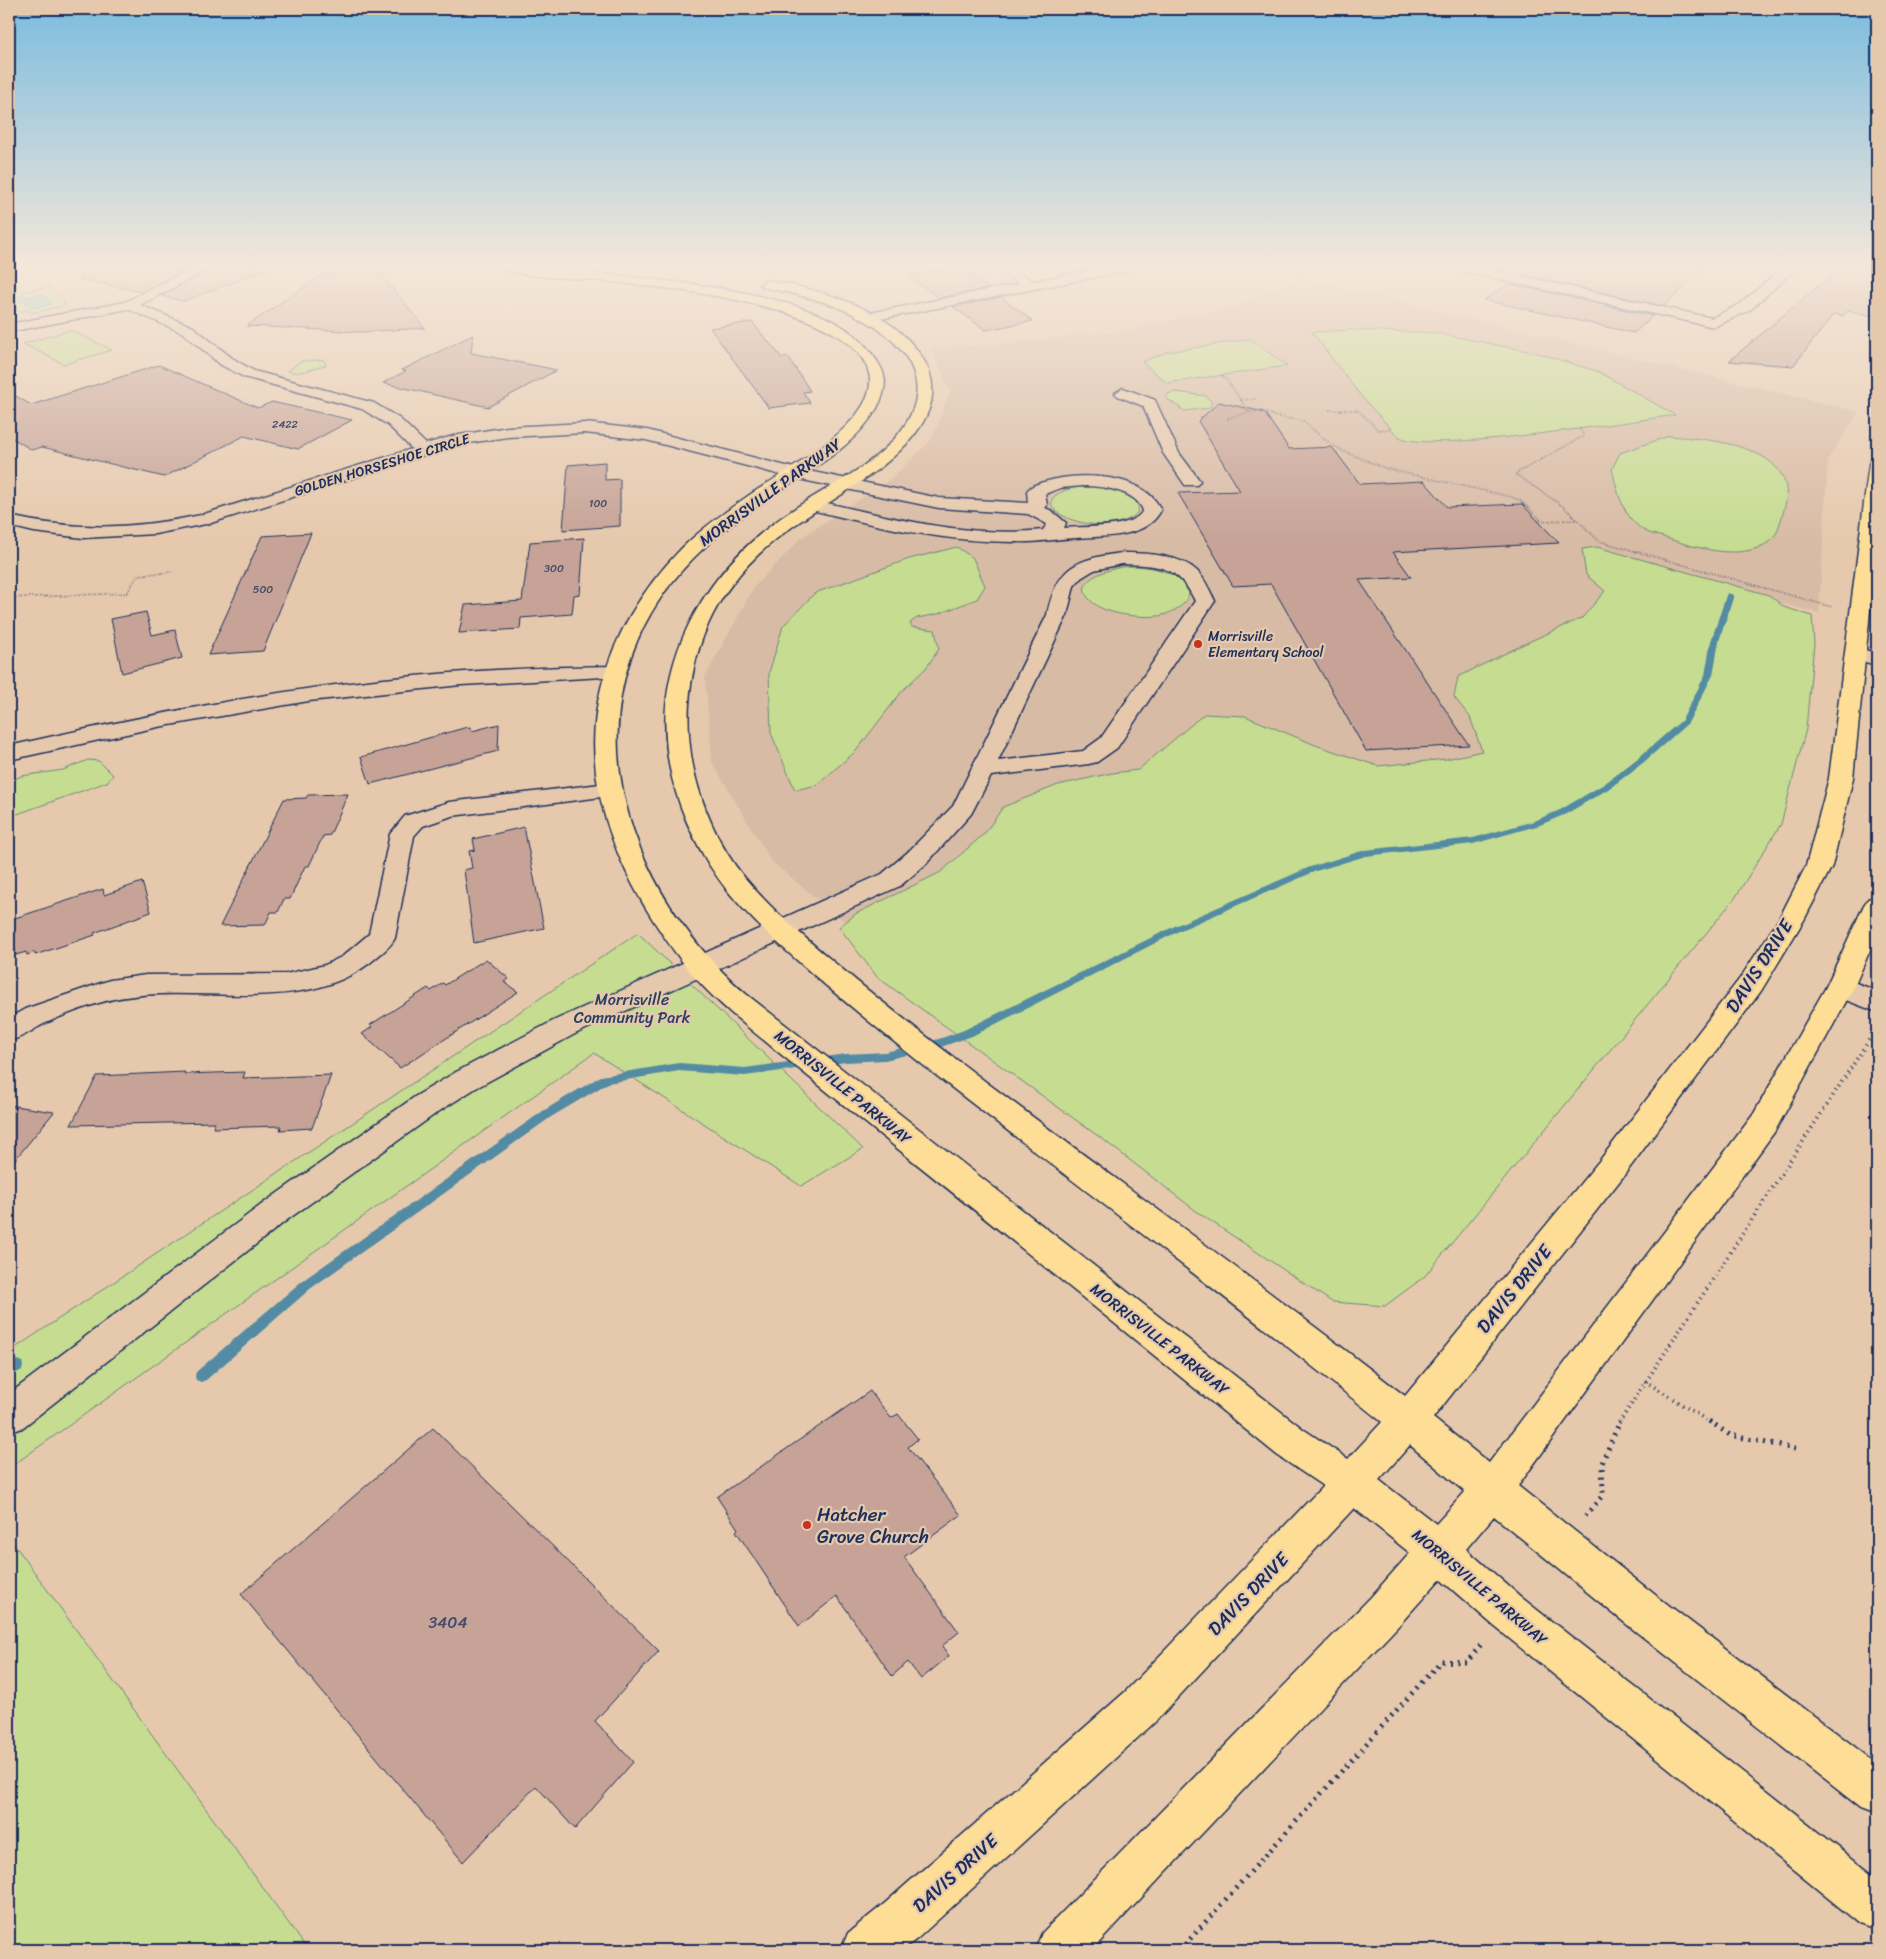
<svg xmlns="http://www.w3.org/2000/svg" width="1886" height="1959" font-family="Sriracha,sans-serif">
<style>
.built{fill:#d8bba5}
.green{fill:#c5dc91;stroke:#708678}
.water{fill:#78c8d2;stroke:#538ba4}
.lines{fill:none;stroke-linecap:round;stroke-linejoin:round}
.stream{fill:#538ba4;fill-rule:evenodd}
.building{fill:#c6a396;stroke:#1b2f5e}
.minor-casing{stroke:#1b2f5e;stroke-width:3}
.major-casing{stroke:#1b2f5e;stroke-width:3}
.path-far2{stroke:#1b2f5e;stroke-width:2;stroke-dasharray:0.5 2;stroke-linecap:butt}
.path-far1{stroke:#1b2f5e;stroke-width:4;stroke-dasharray:1 4.5;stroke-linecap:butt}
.path{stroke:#1b2f5e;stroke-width:5;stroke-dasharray:2 5.5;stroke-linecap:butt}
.minor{fill:#e6c9ad;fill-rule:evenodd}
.major{fill:#fedd96;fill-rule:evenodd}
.poi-dot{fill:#c8321e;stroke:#e6c9ad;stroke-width:2}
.labels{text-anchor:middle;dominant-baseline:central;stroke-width:4.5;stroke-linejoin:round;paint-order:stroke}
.far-number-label{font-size:11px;fill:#464c6c}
.far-street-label{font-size:14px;fill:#1b2f5e;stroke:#e6c9ad}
.far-poi-label{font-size:14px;fill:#1b2f5e;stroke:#e6c9ad;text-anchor:start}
.street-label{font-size:16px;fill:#1b2f5e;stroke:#e6c9ad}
.park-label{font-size:16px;fill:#2c4063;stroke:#e6c9ad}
.near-number-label{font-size:16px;fill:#464c6c}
.near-street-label{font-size:19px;fill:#1b2f5e;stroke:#e6c9ad}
.near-poi-label{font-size:19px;fill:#1b2f5e;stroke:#e6c9ad;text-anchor:start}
</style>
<rect width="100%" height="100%" fill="#e6c9ad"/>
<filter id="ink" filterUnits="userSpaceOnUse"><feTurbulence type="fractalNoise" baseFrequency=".02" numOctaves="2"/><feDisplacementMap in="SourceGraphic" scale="10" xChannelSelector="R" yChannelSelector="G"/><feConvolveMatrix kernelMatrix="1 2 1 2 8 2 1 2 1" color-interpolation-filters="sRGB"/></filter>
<g filter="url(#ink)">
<path class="built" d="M1298 277 1859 412 1828 459 1819 613 1699 583 1573 768 905 972 771 861 712 762 705 677 754 587 801 538 893 477 932 439 950 391 932 350 1117 332 1243 304Z"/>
<path class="green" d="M48 287 65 302 63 306 31 313 27 310 18 312 13 307H9V295Z
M70 330 112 350 64 364 23 344Z
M1350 330 1436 333 1537 353 1599 372 1675 415C1635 421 1425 454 1400 437 1394 433 1389 426 1384 421 1357 394 1335 362 1312 332Z
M1250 339 1287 366 1167 383 1142 362 1167 352Z
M319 360H324L326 365C314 367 300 376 288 371L301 361Z
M1175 392 1206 396 1212 403 1209 408 1184 411 1166 398 1168 394Z
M1669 436C1710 439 1799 446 1785 506 1782 516 1778 535 1770 541 1742 563 1693 547 1663 537 1657 535 1650 534 1645 531 1622 517 1618 493 1612 469L1620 453Z
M1083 486C1092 486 1104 485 1113 488 1147 499 1147 519 1111 524 1072 530 1015 498 1083 486Z
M957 547 973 558 985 586 977 599 938 614 917 618 910 623 912 627 935 630 939 649 926 668 903 690 856 751 817 785 795 790 771 733 769 673 783 626 815 593 909 559Z
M1597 547 1769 595 1784 607 1812 616 1814 643 1806 729 1781 824 1735 898 1424 1277 1385 1306 1332 1302 1200 1214 1105 1141 877 977 839 927 857 913 941 872 985 833 1003 807 1058 785 1112 773 1138 770 1204 714 1245 716 1318 746 1378 766 1446 759 1482 751 1470 717 1454 697 1458 677 1524 644 1582 618 1605 591 1586 575 1582 549Z
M1129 566C1144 566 1159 568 1173 575 1202 590 1186 608 1163 615 1147 619 1109 615 1096 605 1063 581 1110 568 1129 566Z
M88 760 99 761 113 775 107 782 9 817V782L21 776 63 770Z
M638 933 863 1149 801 1186 594 1053 9 1468V1352Z
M9 1537 308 1950H9Z"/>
<path class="water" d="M42 294 53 304 32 308 23 300 11 303 9 301V298L24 295 26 297Z"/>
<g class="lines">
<path class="stream" d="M1727 593 1734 595 1719 641 1713 675 1688 723 1644 762 1610 788 1566 814 1540 825 1473 844 1366 856 1316 871 1183 929 972 1036 941 1047 885 1060 846 1062 745 1076 679 1071 608 1083 551 1117 310 1289 206 1380 201 1382 196 1380 195 1376 196 1372 302 1281 543 1111 601 1076 679 1063 745 1068 846 1054 885 1052 939 1039 964 1030 1177 925 1310 867 1365 850 1473 838 1534 821 1560 810 1604 784 1638 758 1682 720 1705 675 1711 641Z
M17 1360 22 1362 23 1366 22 1370 9 1377V1364Z"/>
</g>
<path class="building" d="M81 266H193L141 292 80 279Z
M217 266H268L269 269 184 301 161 296Z
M333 266H374L425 328 361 332 247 326 320 276 338 273Z
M1536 266H1707L1664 306 1523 275Z
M1842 266H1877V317L1848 311 1843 316 1834 314 1793 366 1729 361Z
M961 267 989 288 939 298 906 275Z
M1509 284 1653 316 1634 333 1484 300Z
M1001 297 1033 321 986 330 953 307Z
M752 322 782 358 788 357 810 391 803 392 810 403 769 408 710 328Z
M473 335 471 353 557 370 488 407 383 383 406 371 402 370Z
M159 365 258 408 272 402 352 420 298 449 244 436 164 477 42 447 32 450 9 436V392L31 405Z
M1219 402 1264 412 1289 449 1332 447 1360 484 1424 481 1447 507 1522 504 1559 543 1393 552 1411 577 1359 580 1469 745 1366 751 1271 584 1233 586 1178 493 1240 491 1198 421Z
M605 462V480L620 479V526L563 530 568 465Z
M311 533 263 651 208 655 262 536Z
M584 538 580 594 574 595 572 614 521 618 520 629 459 633 465 605 522 601 530 542Z
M146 612 152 635 175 630 182 658 122 673 111 619Z
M499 724 498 751 370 784 361 757 464 728 470 727 472 731Z
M348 794 330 835 323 836 309 866H305L290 899H284L278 912H271L265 925 220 926 284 799 306 798 308 795Z
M524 827 544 928 474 943 464 870 472 868 469 851 475 850 473 839Z
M142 882 151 912 94 933 95 935 35 955V952L27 955 26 952 16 955 9 920 103 889 104 895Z
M486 959 509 979 504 982 518 992 400 1068 362 1034 372 1027 370 1025 428 988 431 991 443 983 445 985Z
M185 1072 184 1074 245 1072 243 1078 331 1075 312 1128 280 1130 281 1126 213 1128 215 1122 71 1125 97 1076Z
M9 1105 54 1112 9 1167Z
M870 1391 891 1418 898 1414 918 1439 908 1447 961 1515 904 1557 959 1632 942 1646 949 1656 921 1679 908 1662 892 1676 837 1596 799 1626 736 1531 738 1529 717 1497Z
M433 1428 659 1651 595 1721 633 1762 575 1829 536 1786 463 1862 241 1594Z"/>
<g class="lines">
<defs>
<path id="minor" d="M198 266H215L140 305 193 327 232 358 254 371 374 403 400 419 426 444 453 436 508 427 585 423 647 430 794 468 939 498 1028 503 1027 491C1032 484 1044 482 1052 480 1084 472 1145 474 1161 510 1147 539 1103 536 1075 538 1055 539 1035 543 1014 542 944 542 876 526 808 509L805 505 808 501 814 500C888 517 966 538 1043 530L1047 524 1028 514 939 508 793 478 646 440 585 433 508 437 456 445 211 523 155 534 83 538 34 532 9 526V516C74 531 135 529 201 515L412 449 388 425 362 409 244 377 221 365 183 333 128 309 9 332V324L125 302ZM1083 486C1101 486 1135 490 1143 510 1134 530 1083 526 1064 528L1066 523 1052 511 1045 508 1047 505 1045 494 1060 488Z
M993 266H1009L1033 281 1111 266H1139L1133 270 870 321 863 317 870 313 1019 284Z
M1449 266H1474L1712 318 1740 304 1785 266H1799L1750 310 1714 327 1455 270Z
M1123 388 1155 400 1179 453 1200 481 1197 485H1185L1163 453 1143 406 1118 396 1115 393Z
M1122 553C1145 553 1179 554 1197 571 1205 579 1210 591 1215 601L1117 748 1097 762 1089 764 991 776 971 814 926 864 900 886 575 1034 476 1088 438 1112 287 1220 22 1428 9 1433V1394L265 1202 416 1096 456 1072 555 1020 882 874 908 852 953 806 1047 615C1057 567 1075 559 1122 553ZM1122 564C1158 565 1178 565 1195 601L1101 738 1083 751 998 761 1067 615 1074 586 1081 578 1094 570Z
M1856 648 1877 653V665L1849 658 1846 654 1849 650Z
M614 666 621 668 625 672 621 676 461 685 309 701 158 727 9 760V746C133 718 257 693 384 679 461 671 537 667 614 666Z
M609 783 617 785 621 790 617 795 452 816 423 826 414 836 395 938C391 946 384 951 377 957 305 1020 199 981 114 999 92 1004 66 1014 46 1023 33 1029 23 1038 9 1041V1018L25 1009 110 980 146 975 286 974 325 965 343 956 369 934 390 834 405 816 449 802Z
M1840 977 1877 991V1012L1830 994 1826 987 1830 980Z"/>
<path id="major" d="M497 266C539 266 580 272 622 276 688 283 759 290 820 315 841 324 859 336 872 354 887 373 889 385 877 408 856 444 821 463 788 485 759 504 731 523 706 546 560 679 610 875 746 994L1303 1429 1348 1459 1382 1422C1252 1317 1119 1216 986 1114 931 1072 876 1028 823 983 790 954 755 925 727 890 702 858 682 818 672 778 646 671 700 573 788 513 824 488 868 470 897 436 947 375 892 329 835 306 811 297 787 292 762 287L760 284 767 280C822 291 886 306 920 354 972 429 846 489 799 522 774 539 750 560 732 584 693 635 681 704 693 766 701 805 719 847 745 878 773 912 808 940 842 969 889 1008 937 1045 986 1082 1126 1187 1268 1289 1405 1396L1600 1160 1741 977 1779 919 1806 866 1829 778 1869 464 1871 460 1877 459V542L1853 778 1832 866 1804 920 1761 991 1622 1178 1433 1418 1489 1463 1753 1115 1826 987 1864 905 1868 899 1877 896V934L1854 987 1775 1131 1518 1486 1654 1594 1877 1764V1814L1861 1808 1625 1623 1494 1516 1466 1549 1522 1598 1877 1878V1930L1860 1924 1494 1626 1440 1579 1399 1625 1092 1950H1035L1042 1933 1371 1597 1410 1553 1354 1508 1155 1722 918 1938 902 1950H841L848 1933 884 1904 1125 1692 1323 1486 1277 1455C1151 1353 1025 1250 898 1149 856 1115 814 1081 772 1047 743 1023 712 999 688 969 627 892 575 789 601 688 614 635 643 588 681 549 701 529 725 512 748 496 781 473 882 422 869 373 850 300 644 286 581 279 554 277 521 277 497 266ZM1410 1445 1465 1492 1436 1524 1379 1480Z"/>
</defs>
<use href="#minor" class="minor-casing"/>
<use href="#major" class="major-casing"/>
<path class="path-far2" d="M1221 375 1227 380 1249 412 1228 418V422
M1240 400 1257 399
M1329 410H1358L1378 430 1391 429
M1249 412 1268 413 1273 416 1303 421 1324 439 1343 451 1387 469 1512 497 1521 501 1542 521
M1580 429 1584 436 1515 474 1564 507 1599 541 1832 607
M1538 521 1577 520
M9 598 127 593 138 575 172 572"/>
<path class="path-far1" d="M1645 1381 1711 1423
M1619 1423 1877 1028"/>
<path class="path" d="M1709 1421 1730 1435 1795 1449
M1585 1516 1603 1495 1602 1463 1620 1421
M1180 1950 1441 1661 1467 1662 1484 1641"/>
<use href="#minor" class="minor"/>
<use href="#major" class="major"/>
</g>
</g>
<linearGradient id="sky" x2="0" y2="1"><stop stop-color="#7bbcdf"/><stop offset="0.49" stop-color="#f4e7da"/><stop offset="1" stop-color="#f4e7da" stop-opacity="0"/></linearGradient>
<rect width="1886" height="541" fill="url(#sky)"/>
<g class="poi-dot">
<circle cx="1198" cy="644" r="5"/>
<circle cx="807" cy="1525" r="5"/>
</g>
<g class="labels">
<g class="far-number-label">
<text x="285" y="424">2422</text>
<text x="598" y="503">100</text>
<text x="554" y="568">300</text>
<text x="263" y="589">500</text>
</g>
<g class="far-street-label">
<text transform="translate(382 465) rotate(-17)">GOLDEN HORSESHOE CIRCLE</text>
</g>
<g class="far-poi-label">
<text x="1208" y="636">Morrisville<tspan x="1208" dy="16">Elementary School</tspan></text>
</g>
<g class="street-label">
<text transform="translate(770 492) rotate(-36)">MORRISVILLE PARKWAY</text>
<text transform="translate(843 1087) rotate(39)">MORRISVILLE PARKWAY</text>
<text transform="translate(1160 1339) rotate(38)">MORRISVILLE PARKWAY</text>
<text transform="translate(1480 1587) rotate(40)">MORRISVILLE PARKWAY</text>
</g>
<g class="park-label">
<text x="632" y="999">Morrisville<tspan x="632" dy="18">Community Park</tspan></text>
</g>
<g class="near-number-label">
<text x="448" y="1622">3404</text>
</g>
<g class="near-street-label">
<text transform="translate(1759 966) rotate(-57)">DAVIS DRIVE</text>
<text transform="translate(1514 1289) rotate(-51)">DAVIS DRIVE</text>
<text transform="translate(1248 1594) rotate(-46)">DAVIS DRIVE</text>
<text transform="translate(955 1873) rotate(-42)">DAVIS DRIVE</text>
</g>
<g class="near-poi-label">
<text x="817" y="1514">Hatcher<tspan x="817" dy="22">Grove Church</tspan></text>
</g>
</g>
<rect width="1886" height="1959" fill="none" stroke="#e6c9ad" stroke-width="30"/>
<rect x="15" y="15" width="1856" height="1929" fill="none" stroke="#1b2f5e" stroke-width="2" filter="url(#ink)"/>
</svg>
